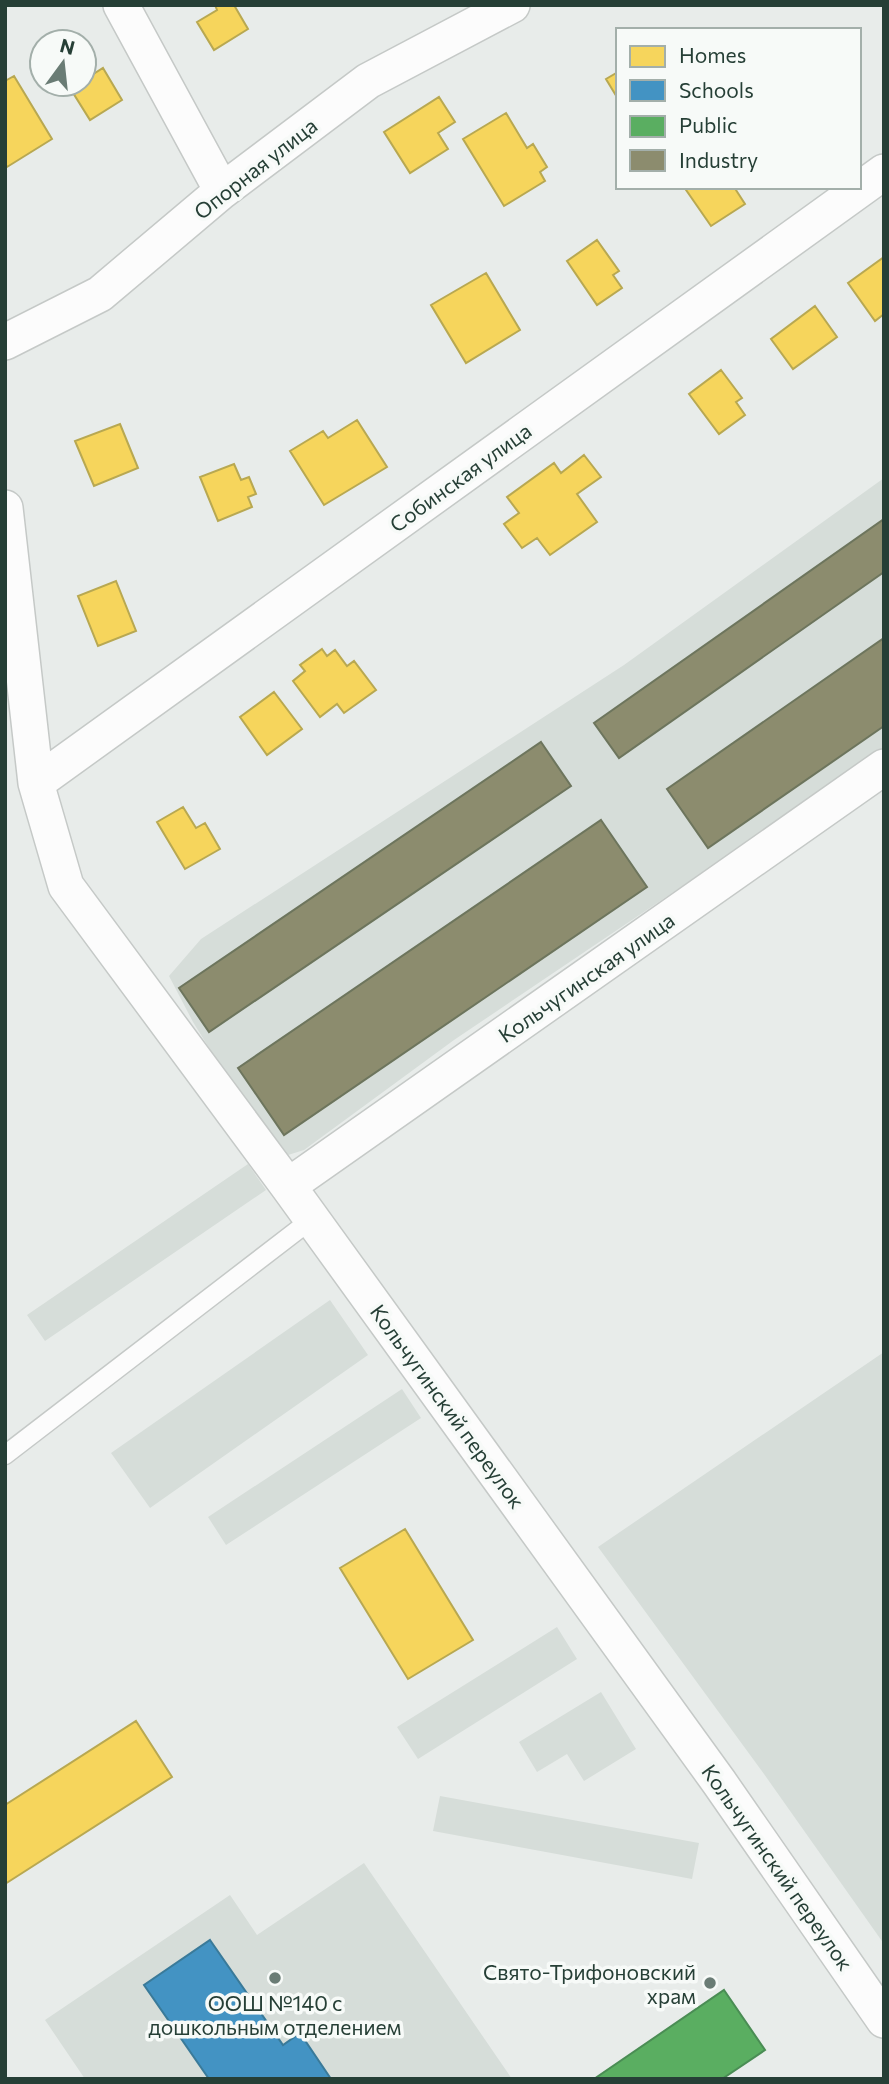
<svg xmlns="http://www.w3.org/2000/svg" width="889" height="2084" font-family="Commissioner,sans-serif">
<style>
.built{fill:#d6ddd9}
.homes{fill:#f6d55c;stroke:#b8a851;stroke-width:2}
.schools{fill:#4393c3;stroke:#3a7a99;stroke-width:2}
.public{fill:#5aae61;stroke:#4a8d54;stroke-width:2}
.industry{fill:#8c8c6e;stroke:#6d755d;stroke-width:2}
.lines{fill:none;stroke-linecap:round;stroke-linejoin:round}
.lane-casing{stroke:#c5c9c7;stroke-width:21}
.street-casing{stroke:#c5c9c7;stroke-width:38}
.lane{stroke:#fcfcfc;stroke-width:18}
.street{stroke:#fcfcfc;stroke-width:35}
.poi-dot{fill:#6a7c75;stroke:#f7faf8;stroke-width:2.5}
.labels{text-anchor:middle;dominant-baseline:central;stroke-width:7;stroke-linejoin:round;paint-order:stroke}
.street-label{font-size:21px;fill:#263f36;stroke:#f7faf8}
.poi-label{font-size:21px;fill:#263f36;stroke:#f7faf8;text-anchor:end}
</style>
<rect width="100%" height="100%" fill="#e8ecea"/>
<path class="built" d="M884 478V750L454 1040 304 1150 288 1155 248 1111 193 1022 169 976 201 939 624 665Z
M248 1164 266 1190 45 1341 27 1315Z
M330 1300 368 1355 150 1508 111 1453Z
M884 1352V1944L764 1774 598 1547Z
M402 1389 421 1418 226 1545 208 1517Z
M557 1627 577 1659 418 1759 397 1727Z
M601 1692 636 1749 584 1781 567 1754 537 1772 519 1742Z
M440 1796 699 1843 692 1879 433 1831Z
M364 1863 512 2079H85L45 2020 230 1895 257 1935Z"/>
<path class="homes" d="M215 5H234L248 29 214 50 197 22 217 10Z
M103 68 122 100 90 120 70 88 77 84H84V80Z
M618 72V99L606 79Z
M14 76 52 139 7 167 5 164V81Z
M439 97 455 122 438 133 448 149 410 173 384 132Z
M506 113 527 148 533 144 547 167 540 172 545 181 504 206 463 139Z
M684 187H734L745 204 711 226Z
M597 240 619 271 613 275 622 288 597 305 567 261Z
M884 257V314L875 321 848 283Z
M486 273 520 330 466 363 431 305Z
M815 306 837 337 793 369 771 339Z
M721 370 742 398 736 402 745 415 719 434 689 394Z
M357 420 387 467 324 505 290 451 323 431 328 438Z
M120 424 138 468 94 486 75 441Z
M584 455 601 477 577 494 597 522 550 555 537 538 522 548 504 524 519 513 507 497 554 463 561 473Z
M234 464 241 480 249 477 256 494 248 497 252 507 218 521 200 477Z
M116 581 136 631 98 646 78 596Z
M322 649 327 656 335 650 347 666 354 661 376 690 344 713 337 704 320 717 293 681 305 671 300 665Z
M274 692 302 729 267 755 240 717Z
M183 807 196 828 205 823 220 849 185 869 157 822Z
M405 1529 473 1640 408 1679 340 1568Z
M136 1721 172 1777 5 1884V1805Z"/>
<path class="schools" d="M210 1940 283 2045 300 2033 331 2079H209L144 1985Z"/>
<path class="public" d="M724 1990 765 2050 722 2079H594Z"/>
<path class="industry" d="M884 519V572L619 758 594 723Z
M884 638V726L708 848 667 789Z
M541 742 571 786 209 1032 179 988Z
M601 820 647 887 284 1135 238 1068Z"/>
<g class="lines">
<defs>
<path id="lane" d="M5 1455 312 1219"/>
<path id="street" d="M121 5 222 191
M5 342 100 294 222 191 368 81 512 5
M5 508 36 783 66 886 288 1186 719 1782 884 2020
M36 783 884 172
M288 1186 884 767"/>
</defs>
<use href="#lane" class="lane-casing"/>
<use href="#street" class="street-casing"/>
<use href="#lane" class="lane"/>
<use href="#street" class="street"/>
</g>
<g class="poi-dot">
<circle cx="275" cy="1978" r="7"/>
<circle cx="710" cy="1983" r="7"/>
</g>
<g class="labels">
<g class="street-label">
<text transform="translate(255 168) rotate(-38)">Опорная улица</text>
<text transform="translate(460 477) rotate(-36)">Собинская улица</text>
<text transform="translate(586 977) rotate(-35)">Кольчугинская улица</text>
<text transform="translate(448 1406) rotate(54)">Кольчугинский переулок</text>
<text transform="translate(778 1867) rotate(55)">Кольчугинский переулок</text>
</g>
<g class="poi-label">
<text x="696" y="1971">Свято-Трифоновский<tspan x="696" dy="24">храм</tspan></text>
<text x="275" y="2002" text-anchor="middle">ООШ №140 с<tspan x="275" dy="24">дошкольным отделением</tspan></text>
</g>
</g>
<rect width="889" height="2084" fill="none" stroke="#263f36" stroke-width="14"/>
<rect x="616" y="28" width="245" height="161" fill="#f7faf8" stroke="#a3afaa" stroke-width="2"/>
<rect x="630" y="46" width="35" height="21" fill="#f6d55c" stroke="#a3afaa" stroke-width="2"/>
<text x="679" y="63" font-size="21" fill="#263f36">Homes</text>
<rect x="630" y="80" width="35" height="21" fill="#4393c3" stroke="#a3afaa" stroke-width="2"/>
<text x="679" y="98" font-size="21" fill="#263f36">Schools</text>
<rect x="630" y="116" width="35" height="21" fill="#5aae61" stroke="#a3afaa" stroke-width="2"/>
<text x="679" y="133" font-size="21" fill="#263f36">Public</text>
<rect x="630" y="150" width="35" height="21" fill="#8c8c6e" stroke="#a3afaa" stroke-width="2"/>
<text x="679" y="168" font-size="21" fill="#263f36">Industry</text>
<g transform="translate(63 63) rotate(15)"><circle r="33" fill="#f7faf8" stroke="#a3afaa" stroke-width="2"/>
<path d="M0-5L12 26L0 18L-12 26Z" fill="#6a7c75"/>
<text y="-10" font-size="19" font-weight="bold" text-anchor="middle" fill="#263f36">N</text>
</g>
</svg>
